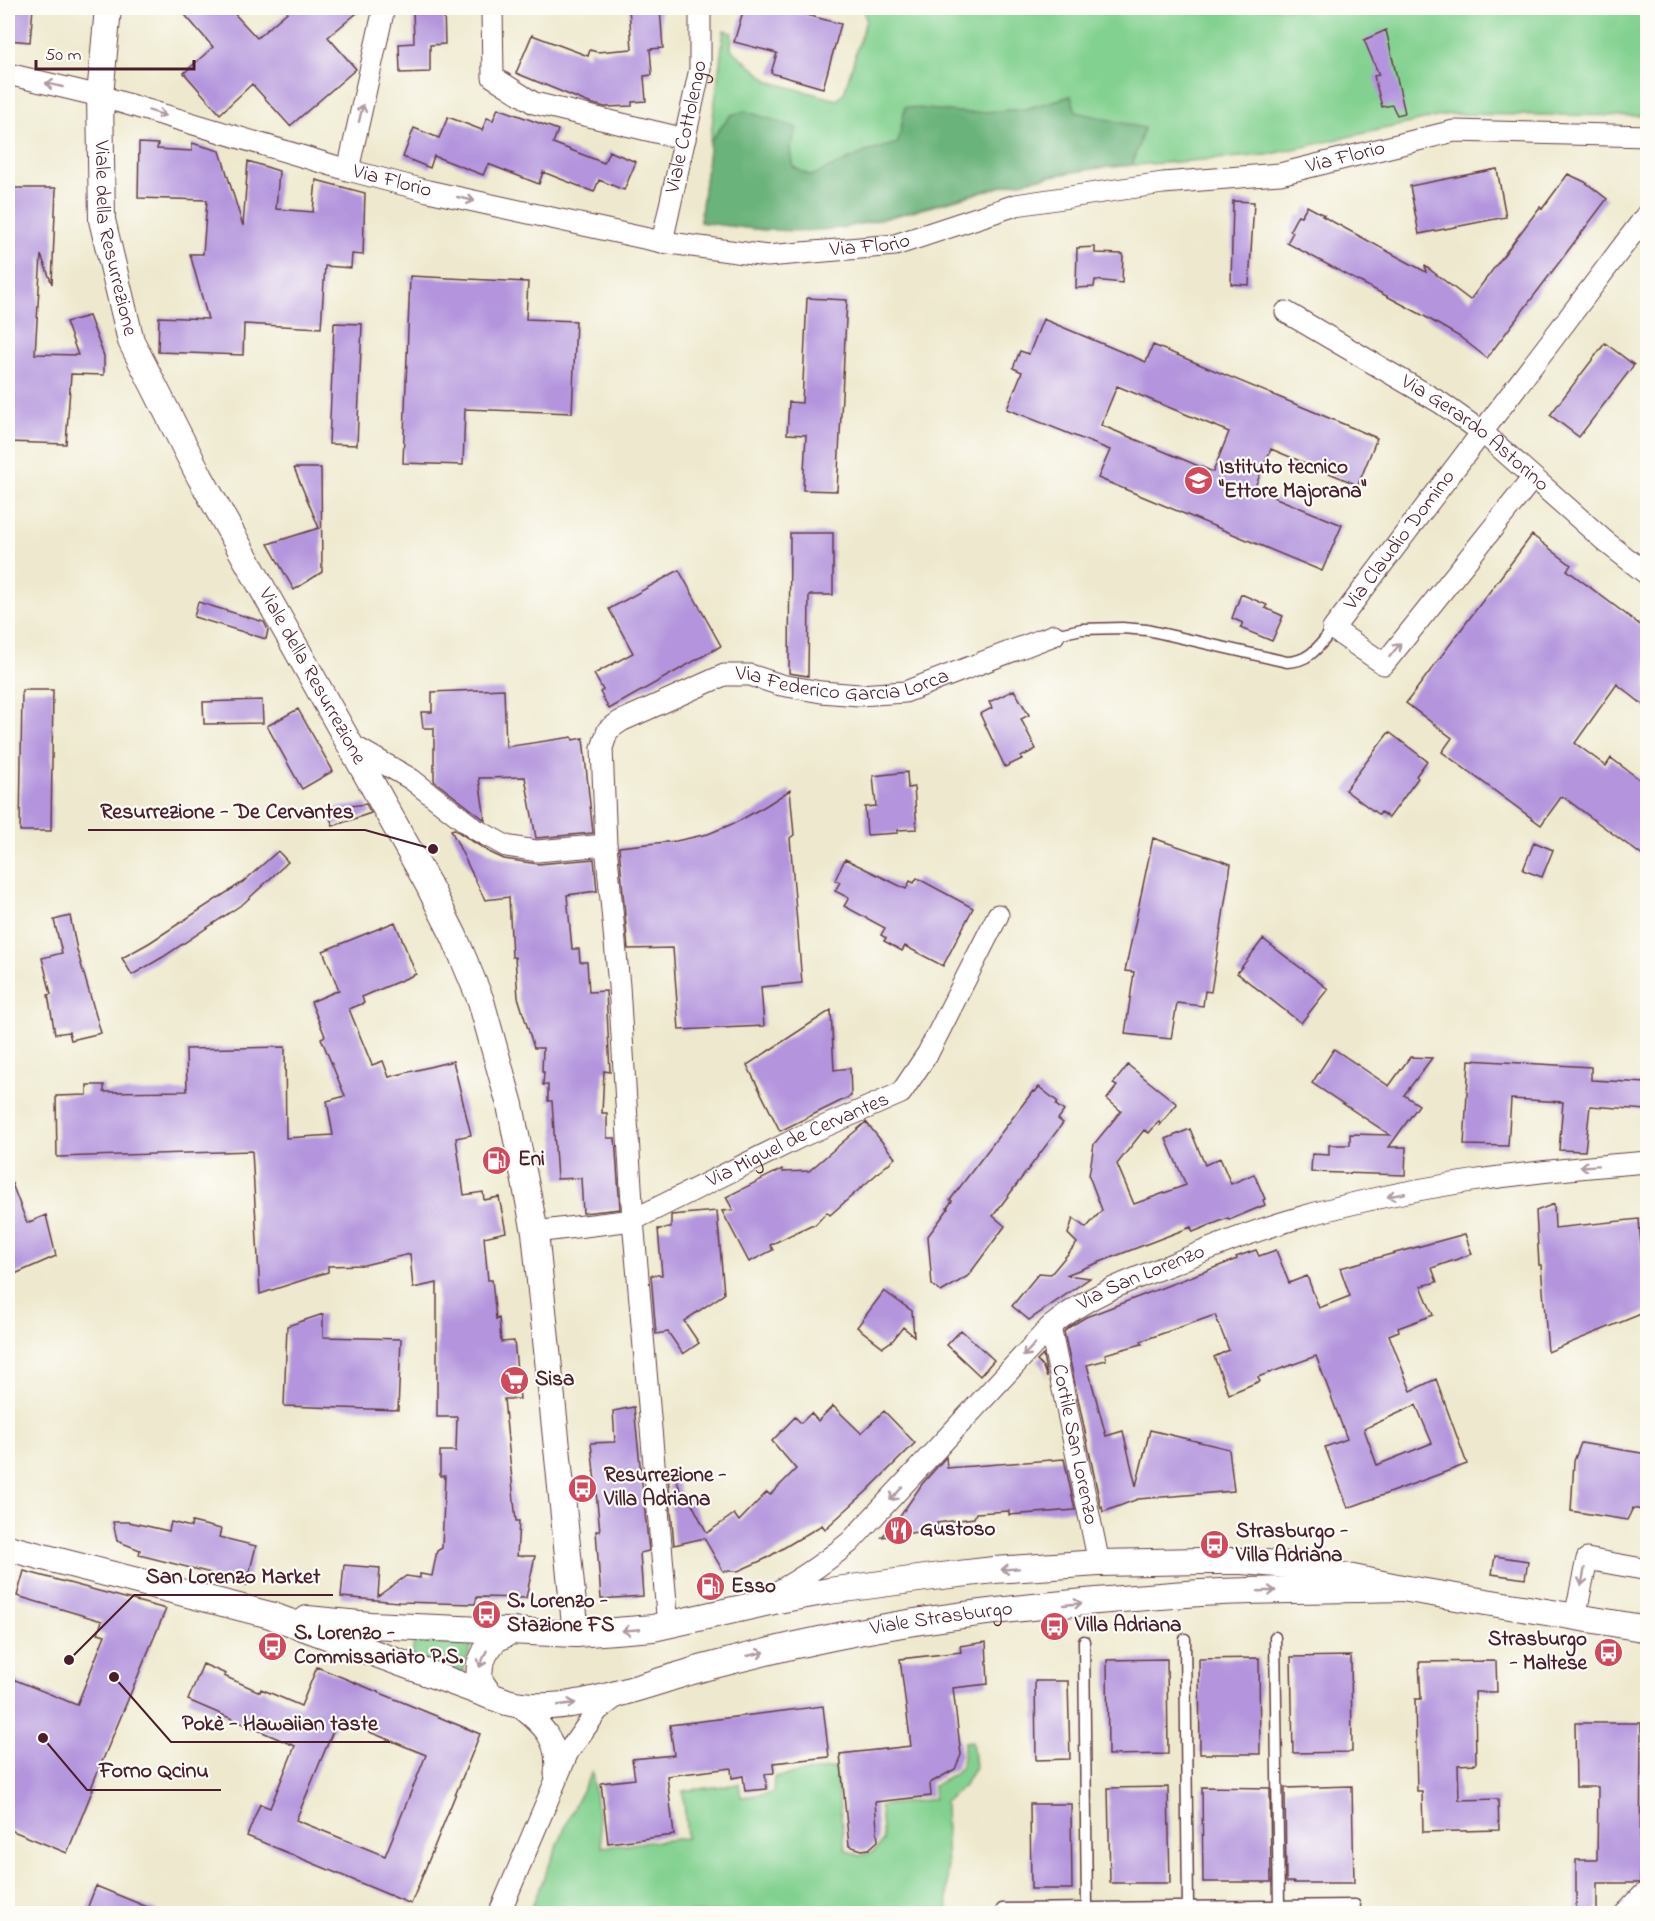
<svg xmlns="http://www.w3.org/2000/svg" width="1655" height="1921" font-family="'Indie Flower',sans-serif">
<style>
.green{fill:#83d190;stroke:#66785e;stroke-width:1.5}
.forest{fill:#6ab37a;stroke:#5a6952;stroke-width:1.5}
.building{fill:#b394dd;fill-rule:evenodd}
.lines{fill:none;stroke-linecap:round;stroke-linejoin:round}
.service-casing{stroke:#633d43;stroke-width:13}
.minor-casing{stroke:#633d43;stroke-width:23}
.tertiary-casing{stroke:#633d43;stroke-width:28}
.service{stroke:#fff;stroke-width:10}
.minor{stroke:#fff;stroke-width:21}
.tertiary{stroke:#fff;stroke-width:26}
.oneway{stroke:#ae9aa0}
.labels{text-anchor:middle;dominant-baseline:central;stroke-width:4.5;stroke-linejoin:round;paint-order:stroke}
.street-label{font-size:21px;fill:#4a1f2b;stroke:#fdfcf7}
.poi-label{font-size:21px;font-weight:bold;fill:#4a1f2b;stroke:#fdfcf7;text-anchor:start}
.leader{fill:none;stroke:#4a1f2b;stroke-width:2}
.callout-dot{fill:#4a1f2b;stroke:#fdfcf7;stroke-width:2}
.callout-label{font-size:22px;text-anchor:middle;font-weight:bold;fill:#4a1f2b;stroke:#fdfcf7;stroke-width:4.5;stroke-linejoin:round;paint-order:stroke}
</style>
<rect width="100%" height="100%" fill="#fdfcf7"/>
<filter id="ink" filterUnits="userSpaceOnUse"><feTurbulence type="fractalNoise" baseFrequency=".0167" numOctaves="2"/><feDisplacementMap in="SourceGraphic" scale="12" xChannelSelector="R" yChannelSelector="G"/><feConvolveMatrix kernelMatrix="1 2 1 2 8 2 1 2 1" color-interpolation-filters="sRGB"/></filter>
<filter id="wash" filterUnits="userSpaceOnUse"><feTurbulence type="fractalNoise" baseFrequency=".008" numOctaves="4" result="noise"/><feDisplacementMap in="SourceGraphic" scale="24" xChannelSelector="R" yChannelSelector="G"/><feGaussianBlur stdDeviation="1.35" result="paint"/><feColorMatrix in="noise" values="0 0 0 0 0 0 0 0 0 0 0 0 0 0 0 0 0 1.4 0 .05"/><feComposite in="paint" operator="in"/></filter>
<g filter="url(#wash)">
<rect width="100%" height="100%" fill="#eee9ce"/>
<path class="green" d="M864 8H1647V116L1450 114 1267 155 1096 168 1014 183 929 207 844 227 806 230H763L700 222 724 30 732 33 731 49 770 82 837 100 844 93 866 20Z
M414 1641 472 1646 464 1665V1674L412 1656Z
M972 1741 975 1767 964 1786 945 1802 948 1913H529L575 1804 592 1772 602 1847 687 1838 683 1791 739 1784 741 1797 773 1793 774 1777 835 1768 845 1849 859 1856 873 1852 883 1841 880 1806 934 1799 933 1786C957 1773 965 1771 964 1742Z"/>
<path class="forest" d="M1071 96 1076 112 1144 128 1132 165C1093 168 1053 174 1014 183 958 196 903 217 846 227 798 235 748 229 700 222L710 141 731 115 745 111 797 128 790 150 793 167 811 176 866 152 898 143 905 107 969 113 1025 109Z"/>
<g id="blocks">
<path class="building" d="M8 8H33L30 42 8 40Z
M179 8H229L257 38 292 8H363L328 37 356 69 290 126 252 84 220 114 184 73 213 47Z
M413 8H444L445 44 430 45V72L400 73 399 44 414 43Z
M629 8H660L663 48 650 49 652 75 644 76 646 101 632 102V106L605 107 589 103 516 73 532 35 588 56 590 50 597 52 632 49Z
M744 8H781L841 24 823 88 771 73 777 53 734 42Z
M1386 30 1405 113 1397 115 1392 105 1382 107 1374 76 1379 75 1364 40Z
M498 108 558 130 553 143 604 163 609 151 636 162 624 190 599 180 594 192 543 172 539 184 488 164 483 175 434 156 430 168 403 157 414 128 439 138 448 117 482 130 487 118 493 120Z
M139 143 158 144 157 149 192 151V143L220 151 243 226 248 161 279 171 276 209 313 212 316 180 365 193 363 255 352 254 351 268 325 266 321 328 244 324 243 355 158 352 159 317 208 319 190 254H203L207 200 138 198Z
M1497 169 1506 217 1419 234 1410 186Z
M1568 174 1585 182 1607 199 1487 358 1460 337 1424 316 1287 243 1293 232 1290 230 1298 215 1301 216 1307 206 1324 215 1322 216 1426 272 1425 266 1470 300 1540 207 1542 209Z
M8 188H56L52 284 41 255 35 354 78 355 66 322 89 316 104 356V375L71 374 66 444 8 442Z
M1233 201 1254 202 1249 285 1231 284Z
M1095 247V253L1123 254 1122 283 1095 280 1094 287 1076 288 1077 248Z
M410 276 528 282 526 319 576 321 572 413 465 409 463 465 403 463Z
M807 298 847 300 837 491 803 490 806 435 787 434 789 402 802 403Z
M1043 319 1146 362 1153 345 1377 438 1358 485 1271 449 1254 489 1342 525 1322 571 1098 478 1110 450 1007 409 1022 372 1013 368 1020 351 1029 354ZM1117 386 1229 432 1213 472 1101 425Z
M334 323 362 324 357 445 329 444Z
M1605 343 1634 365 1579 437 1550 415Z
M294 468H321L322 572 294 590 268 544 319 528Z
M790 533H833V595H809L808 676 789 673Z
M1532 535 1571 565 1567 570 1647 630V708L1617 684 1575 743 1606 766 1611 758 1647 785V859L1562 796 1541 825 1442 752 1452 738 1406 703Z
M679 570 721 646 609 709 600 692 603 690 594 674 633 653 609 609Z
M1241 594 1267 605 1265 608 1283 616 1272 641 1240 628 1243 623 1232 618Z
M198 602 264 622 268 630 266 639 194 617Z
M504 689 506 747 572 737 573 740 583 738 593 833 536 838 525 777 479 778 485 820 434 781V728H423L421 712H432V692Z
M22 690H53L51 831H20Z
M1014 690 1029 715 1021 719 1036 749 1021 757 1022 759 1005 767 980 714 992 708 989 702Z
M262 700 263 723 204 724 203 702Z
M298 709 333 771 302 789 267 726Z
M1389 732 1427 761 1416 776 1418 778 1389 818 1381 812 1379 815 1345 790Z
M907 772 908 788 914 787 917 829 898 830V833L867 835 865 807 876 806 873 776Z
M790 790 794 835 790 838 802 983 761 987 764 1026 679 1030 673 948 628 949 619 847 676 841 708 834 737 822 767 805Z
M366 804 371 813 333 826 327 809Z
M454 829 489 852 504 859 538 864 594 859 597 891 567 895 572 949H579L580 962H587L589 992 606 991 610 1072 604 1071 602 1113H607V1138H615L620 1209 583 1213 581 1178 557 1179 552 1101H548V1085H543L544 1072H542L543 1048H534L518 997 515 957H512L509 897 485 900 451 830Z
M1153 838 1231 864 1211 992 1205 991 1203 1006 1177 1003 1171 1039 1125 1034 1134 972 1125 971Z
M1534 842 1553 850 1542 877 1523 870Z
M278 851 288 862 244 903 163 957 132 975 122 958 149 943 243 882Z
M845 859 906 889 910 881 914 883 917 878 973 908 943 966 905 946 902 951 884 941 886 938 881 935 885 928 844 906 849 898 835 891 840 882 835 880Z
M70 916 77 950 101 1033 71 1040 69 1032 55 1034 48 995 51 994 42 958 62 953 54 920Z
M395 922 416 974 362 997 364 1003 349 1009 372 1065 383 1061 389 1077 453 1061 471 1135 456 1138 464 1195 483 1192 484 1200 499 1197 506 1232 484 1237 488 1280H492L496 1319 499 1318 501 1342 514 1341 520 1399H504L516 1521H519L517 1556H535L526 1598 477 1597 475 1604 399 1602 341 1597 344 1565 380 1568 378 1596 406 1576 420 1578V1574L432 1576 437 1551 442 1548 445 1476H440V1451H456L457 1417H437V1283L413 1288 410 1254 364 1265 328 1266V1272L260 1294 252 1151 57 1157 56 1096 87 1095V1085H104V1092L187 1091 186 1049 285 1047 286 1138 333 1135 327 1101 345 1096 321 1038 325 1036 311 1002 339 990 323 951Z
M1263 939 1328 989 1301 1023 1237 973Z
M831 1010 834 1070 850 1068 851 1096 780 1131 747 1065Z
M1334 1049 1389 1086 1410 1057 1432 1058 1404 1095 1419 1105 1389 1147H1406L1405 1175 1311 1172 1312 1154 1329 1155V1145H1350V1134L1390 1135 1312 1083Z
M1469 1060 1591 1067V1080L1647 1083V1110L1590 1106 1585 1151 1559 1150 1563 1102 1511 1099 1508 1146 1464 1145Z
M1128 1065 1177 1104 1160 1125 1159 1121 1149 1133 1144 1130 1117 1164 1134 1204 1186 1185 1166 1139 1190 1129 1205 1165 1220 1158 1231 1184 1254 1174 1265 1199 1263 1200 1265 1205 1229 1220 1228 1218 1193 1232 1191 1227 1066 1275 1090 1278 1029 1320 1012 1306 1039 1273 1051 1274 1077 1243 1068 1234 1073 1218 1086 1228 1102 1210 1089 1176 1094 1144 1121 1111 1107 1099 1117 1086 1113 1084Z
M1039 1087 1058 1102 1056 1105 1064 1111 1058 1119 1063 1123 993 1216 1005 1226 968 1276 941 1292 932 1285 928 1236 948 1209 947 1208 952 1201 950 1200 1033 1091 1035 1092Z
M866 1122 895 1158 830 1215 827 1212 815 1225H811L770 1245 773 1250 749 1262 722 1211 733 1210 726 1197 782 1169 783 1172 809 1171Z
M9 1176 27 1223 46 1215 56 1256 8 1277Z
M1554 1204 1555 1228 1639 1219 1646 1312 1548 1352 1541 1265H1539L1536 1211Z
M717 1211 724 1294 684 1321 699 1343 683 1354 668 1332 656 1334 651 1275H662L658 1229 671 1228V1215Z
M1465 1234 1472 1254 1432 1268 1437 1282 1421 1286 1433 1315 1398 1328 1399 1331 1389 1335 1411 1391 1436 1379 1467 1464 1348 1508 1325 1447 1347 1439 1316 1356 1258 1377 1260 1381 1229 1394 1214 1357 1229 1350 1215 1315 1141 1341 1142 1344 1105 1354 1106 1360 1087 1365 1106 1436 1123 1431 1136 1486 1150 1430 1229 1449 1234 1491 1138 1499 1103 1512 1102 1507 1101 1508 1064 1332 1071 1326 1086 1317 1237 1259 1236 1257 1256 1250 1259 1256 1276 1250 1289 1283 1307 1276 1319 1308 1350 1296 1340 1268ZM1416 1405 1432 1443 1377 1465 1364 1429Z
M884 1291 912 1311 914 1336 903 1327 893 1340 883 1347 857 1327Z
M323 1314V1337L401 1339 398 1410 284 1406 287 1326Z
M961 1330 994 1360 980 1376 947 1345Z
M1043 1355 1047 1377V1378L1043 1367 1037 1361Z
M833 1406 861 1433 884 1411 915 1443 867 1491 825 1529 822 1525 765 1559 738 1571H723L704 1538 674 1545 668 1476H676L682 1498 687 1494 707 1533 734 1514 739 1521 767 1492 770 1495 796 1469 772 1441 795 1417 801 1423 811 1413 818 1421Z
M634 1407 649 1551 640 1553 643 1596 601 1599 596 1531H600L591 1443 615 1442 613 1411Z
M1581 1443 1647 1454V1511L1633 1508 1627 1520 1571 1511 1574 1461Z
M946 1457 947 1468 1064 1459 1075 1510 1009 1515V1511L976 1513 974 1518 937 1523 938 1529 882 1537 901 1515 922 1484Z
M113 1522H129L169 1531 171 1522 191 1527 192 1522 221 1529 219 1537 256 1546 246 1586 210 1577 211 1573 139 1555 140 1550 117 1541Z
M1495 1556 1528 1561 1525 1579 1492 1574Z
M24 1571 166 1609 91 1788 93 1789 67 1853 8 1829V1677L77 1705 105 1635 98 1633 102 1621 17 1596Z
M986 1642 988 1684 953 1688 961 1755 955 1769 930 1783 931 1796 875 1802 878 1841 869 1849 862 1850 849 1846 840 1754 911 1746 900 1659 961 1652 960 1646Z
M1351 1656 1352 1752 1293 1753 1291 1657Z
M1259 1658 1260 1754H1200L1199 1659Z
M1167 1659 1168 1754 1108 1755 1107 1660Z
M1496 1661 1497 1692H1475L1476 1764 1458 1765 1459 1800 1498 1799 1499 1830 1423 1832 1422 1791H1417L1415 1699H1421L1419 1662Z
M203 1664 226 1674 224 1676 260 1692 261 1689 301 1706 317 1667 480 1734 411 1904 247 1836 260 1804 270 1808 295 1746 188 1700ZM338 1719 426 1755 385 1856 296 1820Z
M1035 1681H1068L1070 1759 1036 1760Z
M823 1706 829 1757 773 1763 774 1773 765 1774 767 1789 745 1791 743 1776 732 1778 731 1768 667 1776 674 1835 608 1843 601 1783 635 1779 632 1759 674 1755 670 1725Z
M1575 1723H1641L1640 1883H1597V1914H1576V1860H1597L1598 1787H1576Z
M1352 1786 1354 1883H1294V1882H1286L1285 1788Z
M1168 1787 1170 1883H1110L1108 1788Z
M1202 1787 1270 1788 1271 1882H1203Z
M1030 1804H1071L1072 1889H1031Z
M96 1886 162 1913V1914H85Z"/>
</g>
</g>
<g filter="url(#ink)">
<use href="#blocks" fill-opacity="0" stroke="#633d43" stroke-width="1.5"/>
<g class="lines">
<defs>
<path id="service" d="M1054 635 1082 629 1122 628 1147 630 1287 662C1311 661 1319 646 1333 629
M1275 1637 1279 1906
M1185 1639 1188 1907
M1084 1641 1087 1908
M1002 1914V1909L1355 1905"/>
<g id="minor">
<path d="M492 8 493 77 534 103 685 139"/>
<path id="s1" d="M8 74 100 96 348 170 428 191 662 242 767 256 895 245 1016 205 1163 183 1280 174 1454 131 1648 136"/>
<path d="M348 170 384 8"/>
<path id="s2" d="M662 242 700 69V8"/>
<path id="s3" d="M1286 312 1441 403 1482 432 1606 542 1648 575"/>
<path id="s4" d="M1532 479 1384 664 1333 629 1648 213"/>
<path d="M350 744 411 779 475 829 506 846 537 851 606 845"/>
<path id="s5" d="M535 1232 633 1220 800 1137 901 1093 928 1053 998 915"/>
<path id="s6" d="M1050 1327 1099 1563"/>
<path id="s7" d="M765 1598C797 1583 824 1563 850 1542L1050 1327C1086 1296 1131 1280 1175 1263 1215 1246 1256 1230 1298 1218 1412 1185 1530 1171 1648 1162"/>
<path d="M1575 1617 1587 1559 1648 1570"/>
<path id="s8" d="M668 1626 633 1220 619 986 606 845 602 748 608 730 621 721 724 675H750L781 685 821 692 859 695 905 692 1054 635"/>
<path d="M517 1705C542 1724 560 1740 555 1774"/>
<path d="M499 1914 568 1752 598 1710 617 1696"/>
<path d="M1625 1914 1643 1895 1648 1896"/>
</g>
<g id="tertiary">
<path id="s9" d="M108 8 100 96 102 220 131 341 200 477 428 884 454 936 481 1001 510 1105 535 1232 576 1634"/>
<path id="s10" d="M8 1548 270 1615 507 1702C568 1719 651 1681 711 1666 774 1649 838 1635 902 1624 1001 1608 1101 1600 1201 1593 1268 1589 1335 1590 1402 1588"/>
<path d="M307 1619 370 1625 576 1634 653 1628 778 1600 829 1591 933 1577 994 1570 1099 1563 1202 1561H1242L1289 1565 1402 1588 1648 1629"/>
<path d="M490 1696 479 1680 480 1664 486 1651 494 1640 511 1631"/>
</g>
</defs>
<use href="#service" class="service-casing"/>
<use href="#minor" class="minor-casing"/>
<use href="#tertiary" class="tertiary-casing"/>
<use href="#service" class="service"/>
<use href="#minor" class="minor"/>
<use href="#tertiary" class="tertiary"/>
</g>
<defs><path id="oneway-shaft" d="M-6 0H5M1.5-3L5.5 0L1.5 3" fill="none" stroke-width="1.6" stroke-linecap="round" stroke-linejoin="round" transform="scale(1.5)"/></defs>
<g class="oneway">
<use href="#oneway-shaft" transform="translate(54 85) rotate(-167)"/>
<use href="#oneway-shaft" transform="translate(157 113) rotate(17)"/>
<use href="#oneway-shaft" transform="translate(361 113) rotate(-77)"/>
<use href="#oneway-shaft" transform="translate(466 199) rotate(13)"/>
<use href="#oneway-shaft" transform="translate(1395 650) rotate(-51)"/>
<use href="#oneway-shaft" transform="translate(1589 1166) rotate(176)"/>
<use href="#oneway-shaft" transform="translate(1396 1195) rotate(169)"/>
<use href="#oneway-shaft" transform="translate(1029 1350) rotate(133)"/>
<use href="#oneway-shaft" transform="translate(896 1494) rotate(133)"/>
<use href="#oneway-shaft" transform="translate(1010 1569) rotate(176)"/>
<use href="#oneway-shaft" transform="translate(1583 1577) rotate(101)"/>
<use href="#oneway-shaft" transform="translate(1267 1591) rotate(-2)"/>
<use href="#oneway-shaft" transform="translate(1073 1604) rotate(-6)"/>
<use href="#oneway-shaft" transform="translate(631 1630) rotate(175)"/>
<use href="#oneway-shaft" transform="translate(756 1654) rotate(-13)"/>
<use href="#oneway-shaft" transform="translate(483 1659) rotate(113)"/>
<use href="#oneway-shaft" transform="translate(567 1704) rotate(-8)"/>
</g>
</g>
<defs>
<symbol id="school-disc" viewBox="-11 -11 22 22"><circle r="9.5" fill="#d1495b" stroke="#fdfcf7"/><path d="M0-5L7-2L0 1L-7-2ZM-4 1L0 2.5L4 1V4Q0 6-4 4Z" fill="#fff"/></symbol>
<symbol id="fuel-disc" viewBox="-11 -11 22 22"><circle r="9.5" fill="#d1495b" stroke="#fdfcf7"/><path d="M-5.5-6h7V0h2V4h1.3V-2.5L3-4.5l.8-.8L6-3V5H2.5V1h-1V6h-7ZM-4.2-4.7v3.2H.2V-4.7Z" fill="#fff"/></symbol>
<symbol id="supermarket-disc" viewBox="-11 -11 22 22"><circle r="9.5" fill="#d1495b" stroke="#fdfcf7"/><path d="M-6-5.5h2.5l.6 2H6L4.5 2H-2.5L-4.4-4H-6ZM-1.5 3.2a1.3 1.3 0 1 0 .1 0ZM3 3.2a1.3 1.3 0 1 0 .1 0Z" fill="#fff"/></symbol>
<symbol id="bus-disc" viewBox="-11 -11 22 22"><circle r="9.5" fill="#d1495b" stroke="#fdfcf7"/><path d="M-5-6H5V4H4V6H2V4H-2V6H-4V4H-5ZM-3.5-4V0h7V-4ZM-3.5 1.2v1.5H-2V1.2ZM2 1.2v1.5H3.5V1.2Z" fill="#fff"/></symbol>
<symbol id="restaurant-disc" viewBox="-11 -11 22 22"><circle r="9.5" fill="#d1495b" stroke="#fdfcf7"/><path d="M-5-6h1v4h1v-4h1v4h1v-4h1v5L-1.5 .5V6h-2V.5L-5-1ZM5-6V6H3V1.5H1.5Q1.5-4 5-6Z" fill="#fff"/></symbol>
</defs>
<g fill-rule="evenodd">
<use href="#school-disc" x="1182" y="464" width="33" height="33"/>
<use href="#fuel-disc" x="480" y="1144" width="33" height="33"/>
<use href="#supermarket-disc" x="498" y="1364" width="33" height="33"/>
<use href="#bus-disc" x="566" y="1472" width="33" height="33"/>
<use href="#restaurant-disc" x="882" y="1514" width="33" height="33"/>
<use href="#bus-disc" x="1198" y="1528" width="33" height="33"/>
<use href="#fuel-disc" x="694" y="1570" width="33" height="33"/>
<use href="#bus-disc" x="470" y="1598" width="33" height="33"/>
<use href="#bus-disc" x="1038" y="1610" width="33" height="33"/>
<use href="#bus-disc" x="256" y="1630" width="33" height="33"/>
<use href="#bus-disc" x="1592" y="1636" width="33" height="33"/>
</g>
<g class="labels">
<g class="street-label">
<text stroke="none"><textPath href="#s2" startOffset="118">Viale Cottolengo</textPath></text>
<text stroke="none"><textPath href="#s1" startOffset="1371">Via Florio</textPath></text>
<text stroke="none"><textPath href="#s1" startOffset="399">Via Florio</textPath></text>
<text stroke="none"><textPath href="#s9" startOffset="232">Viale della Resurrezione</textPath></text>
<text stroke="none"><textPath href="#s1" startOffset="885">Via Florio</textPath></text>
<text stroke="none"><textPath href="#s3" startOffset="225">Via Gerardo Astorino</textPath></text>
<text stroke="none"><textPath href="#s4" startOffset="410">Via Claudio Domino</textPath></text>
<text stroke="none"><textPath href="#s8" startOffset="1149">Via Federico Garcia Lorca</textPath></text>
<text stroke="none"><textPath href="#s9" startOffset="718">Viale della Resurrezione</textPath></text>
<text stroke="none"><textPath href="#s5" startOffset="282">Via Miguel de Cervantes</textPath></text>
<text stroke="none"><textPath href="#s7" startOffset="500">Via San Lorenzo</textPath></text>
<text stroke="none"><textPath href="#s6" startOffset="120">Cortile San Lorenzo</textPath></text>
<text stroke="none"><textPath href="#s10" startOffset="968">Viale Strasburgo</textPath></text>
</g>
<g class="poi-label">
<text x="1219" y="468">Istituto tecnico<tspan x="1219" dy="24">"Ettore Majorana"</tspan></text>
<text x="518" y="1160">Eni</text>
<text x="535" y="1380">Sisa</text>
<text x="604" y="1476">Resurrezione -<tspan x="604" dy="24">Villa Adriana</tspan></text>
<text x="920" y="1530">Gustoso</text>
<text x="1236" y="1532">Strasburgo -<tspan x="1236" dy="24">Villa Adriana</tspan></text>
<text x="731" y="1587">Esso</text>
<text x="507" y="1602">S. Lorenzo -<tspan x="507" dy="24">Stazione FS</tspan></text>
<text x="1075" y="1626">Villa Adriana</text>
<text x="294" y="1634">S. Lorenzo -<tspan x="294" dy="24">Commissariato P.S.</tspan></text>
<text x="1587" y="1640" text-anchor="end">Strasburgo<tspan x="1587" dy="24">- Maltese</tspan></text>
</g>
</g>
<path class="leader" d="M433 849L365 830H88M69 1660L134 1595H333M114 1677L171 1742H390M43 1738L87 1790H221"/>
<g class="callout-dot">
<circle cx="433" cy="849" r="6"/>
<circle cx="69" cy="1660" r="6"/>
<circle cx="114" cy="1677" r="6"/>
<circle cx="43" cy="1738" r="6"/>
</g>
<g class="callout-label">
<text x="227" y="818">Resurrezione - De Cervantes</text>
<text x="233" y="1583">San Lorenzo Market</text>
<text x="280" y="1730">Pokè - Hawaiian taste</text>
<text x="154" y="1777">Forno Qcinu</text>
</g>
<rect width="1655" height="1921" fill="none" stroke="#fdfcf7" stroke-width="30"/>
<path d="M36 60v9h158v-9" fill="none" stroke="#4a1f2b" stroke-width="3"/>
<text x="45" y="60" font-size="18" fill="#4a1f2b" stroke="#fdfcf7" stroke-width="4.5" paint-order="stroke">50 m</text>
</svg>
